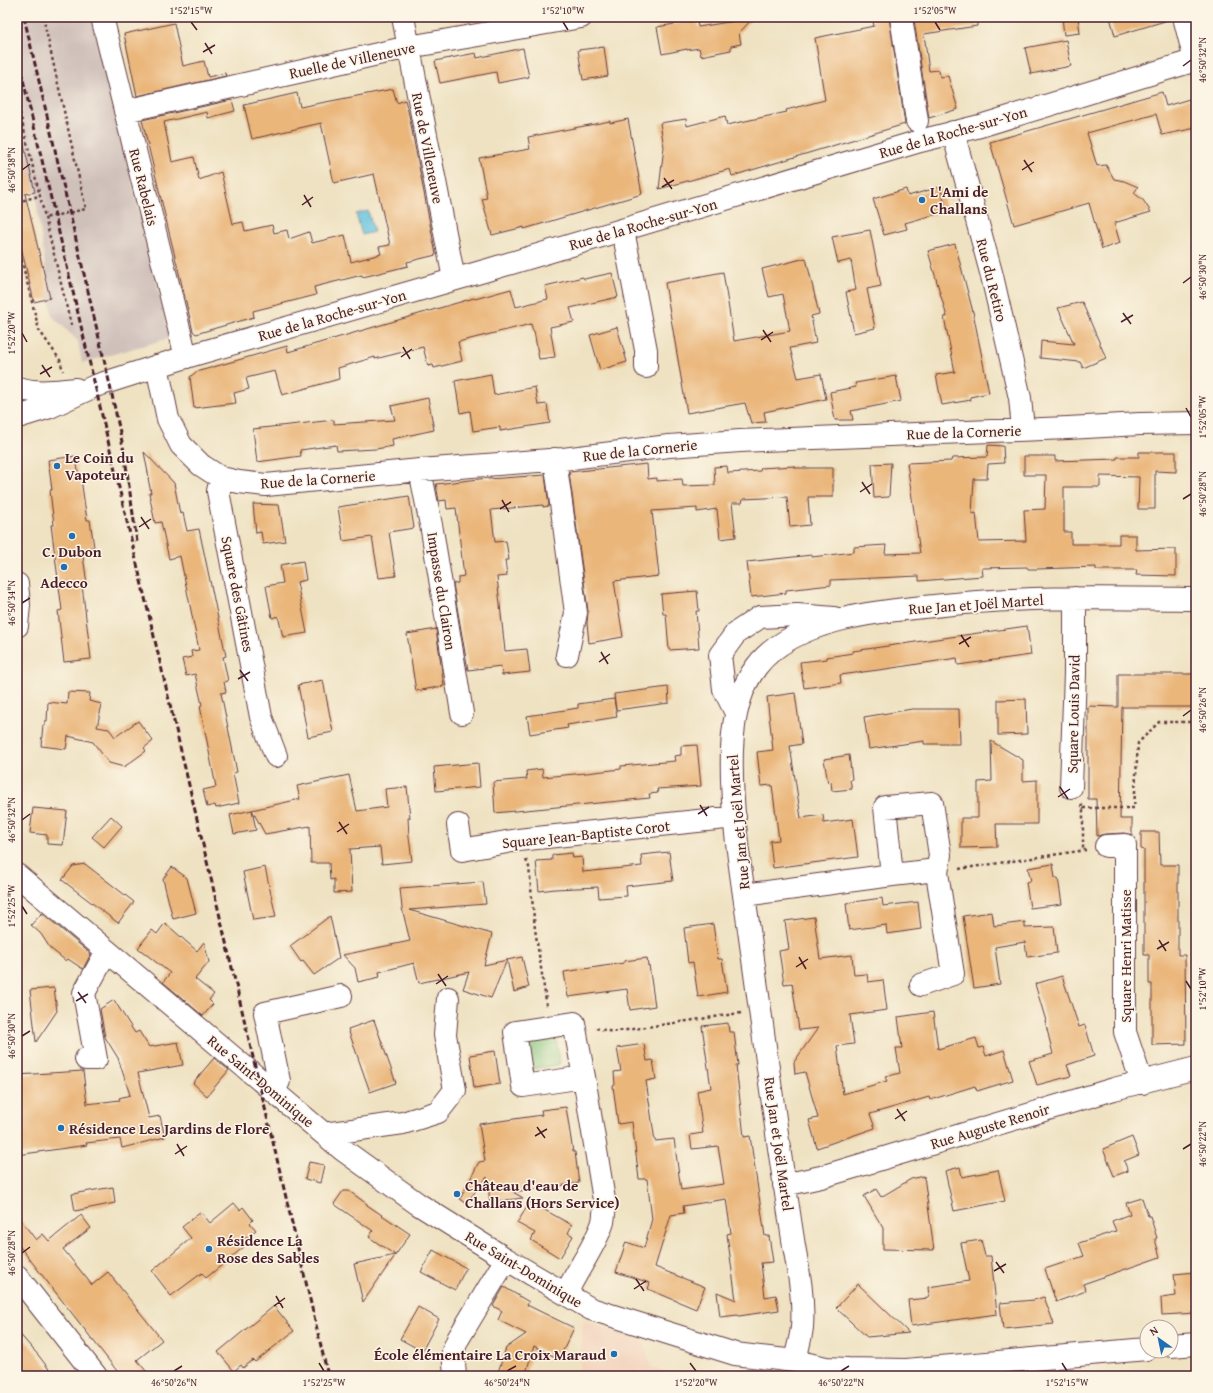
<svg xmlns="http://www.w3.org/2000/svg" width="1213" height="1393" font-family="'Gentium Book Plus',serif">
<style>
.built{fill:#f3d4be}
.industrial{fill:#cfc0ba}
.green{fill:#86c47b;stroke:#687253}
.water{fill:#60c2df;stroke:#557085}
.building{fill:#eab67a}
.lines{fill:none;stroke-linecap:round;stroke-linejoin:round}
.minor-casing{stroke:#633c42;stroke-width:24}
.major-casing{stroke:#633c42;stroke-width:24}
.path{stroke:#633c42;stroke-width:2.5;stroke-dasharray:3 3;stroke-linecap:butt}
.minor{stroke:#fff;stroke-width:22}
.major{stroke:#fff;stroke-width:22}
.rail{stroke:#4a1f2b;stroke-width:3;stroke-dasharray:6 3;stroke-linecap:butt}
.ticks{fill:none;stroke:#4a1f2b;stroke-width:1.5}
.poi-dot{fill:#1f6fb2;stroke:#fcf5e5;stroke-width:1.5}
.labels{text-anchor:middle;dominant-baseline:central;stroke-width:3;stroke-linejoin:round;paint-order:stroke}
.street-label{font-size:15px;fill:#4a1f2b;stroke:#fcf5e5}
.poi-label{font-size:15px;font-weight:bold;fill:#4a1f2b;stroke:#fcf5e5;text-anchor:start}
.neatline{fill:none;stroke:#4a1f2b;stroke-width:1.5}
.ticks-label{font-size:10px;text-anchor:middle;fill:#4a1f2b}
</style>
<rect width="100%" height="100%" fill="#fcf5e5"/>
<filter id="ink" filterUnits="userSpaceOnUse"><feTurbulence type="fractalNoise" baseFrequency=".025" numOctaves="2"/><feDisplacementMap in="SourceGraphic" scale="8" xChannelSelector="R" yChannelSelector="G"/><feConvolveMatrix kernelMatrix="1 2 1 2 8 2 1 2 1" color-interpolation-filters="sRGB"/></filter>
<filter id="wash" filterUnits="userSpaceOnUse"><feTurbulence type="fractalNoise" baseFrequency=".012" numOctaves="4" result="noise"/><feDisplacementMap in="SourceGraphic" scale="16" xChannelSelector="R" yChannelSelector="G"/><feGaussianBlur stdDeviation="0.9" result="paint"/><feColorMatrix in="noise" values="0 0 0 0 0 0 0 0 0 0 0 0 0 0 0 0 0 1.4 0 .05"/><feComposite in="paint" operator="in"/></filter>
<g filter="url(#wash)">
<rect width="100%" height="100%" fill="#efe2c2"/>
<path class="built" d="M583 1320 644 1342 651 1367 687 1376H579Z"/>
<path class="industrial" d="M17 17H93L170 338 82 363 78 341 52 316 35 192 17 119Z"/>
<path class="green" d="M556 1036 560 1063 558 1065 531 1069 527 1038Z"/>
<path class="water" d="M368 211 374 232 362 235 356 214Z"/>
<g id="blocks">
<path class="building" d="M872 17H889L905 124 732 176 730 169 659 189 664 147 660 123 686 119 687 126 725 116 727 125 787 112 786 110 825 100 815 38 874 26Z
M934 17H977V26L924 34 929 71 939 70 940 77 948 76 958 109 929 118 914 20Z
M1062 17H1078L1080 33 1064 35Z
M1110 17H1164L1165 21 1115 36Z
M753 18 739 33 741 44 731 46V50L701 56 699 48 687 50V49L662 54 657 27 697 20 698 27Z
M174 23 183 66 204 61 208 77 225 73 226 76 137 96 124 34Z
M1066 40 1071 66 1031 74 1025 48Z
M604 47 608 76 583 80 578 50Z
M523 48 529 77 498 83 496 72 440 83 435 61 476 53 477 58Z
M393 89 397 103 405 100 409 115 436 255 407 262 408 266 363 277 362 275 314 287 316 295 253 311 254 317 216 328 196 334 193 331 142 120 232 100 235 111 208 118 207 112 164 122 172 162 194 157 199 180 221 172 233 224 243 222 245 231 272 225 274 233 287 230 289 239 309 232 312 243 345 235 351 262 381 254 379 247 390 245 374 174 334 183 321 123 252 139 244 105 297 93 300 107Z
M1162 92 1166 106 1196 97V128L1162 135 1156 114 1087 133 1097 166 1106 165 1114 179 1124 181 1138 187 1134 193 1143 200 1151 212 1114 223 1120 243 1102 249 1089 203 1014 225 990 142Z
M628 119 642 194 524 229V227L492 235 482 199 487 198 479 158 530 149 528 137 610 121V123Z
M23 141 35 192 25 194 50 298 34 302 17 230V142Z
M940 187 947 211 905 223 907 229 884 235 873 199 906 189 908 196Z
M870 230 881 286 867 289 875 328 854 333 846 292 856 290 851 260 838 263 832 237Z
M955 244 973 312 989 393 970 397 971 400 942 405 936 375 955 372 944 317H947L928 251Z
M806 258 819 314 811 316 816 343 790 348 798 378 821 374 826 399 764 412 766 422 751 423 745 403 687 413 665 283 723 272 734 341 790 331 783 294 769 297 762 269Z
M612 273 618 297 570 308 574 322 550 327 555 357 539 359 534 331H533L531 324 458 342 462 361 434 368 433 365 428 366 423 347 375 359V357L338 368 339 379 282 395 275 371 246 378 249 389 234 393 236 403 194 408 190 377 196 372 287 346 288 352 474 298 475 299 511 289 516 307 548 299 545 286 583 277 584 279Z
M1082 302 1106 358 1083 368 1080 362 1040 358 1041 341 1074 344 1058 308Z
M617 327 627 362 600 370 590 335Z
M491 374 494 395 535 387 538 405 547 404 550 423 500 431V427L473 431 470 411 460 413 455 381Z
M896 376 901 401 851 411 853 420H835L830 392 856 387 855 383Z
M428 398 434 430 392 439 393 446 376 449 337 451 336 445 300 450 301 456 257 462 253 429 334 420V424L395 420 391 406Z
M988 445 1003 446 1004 463 988 464 987 479H974L972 514 976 513 979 542 1026 541 1024 510 1045 509 1046 475H1024V456H1055V461L1117 459V457H1139V452H1176V472L1155 471V509H1138L1139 477 1100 476V487H1064V532H1071V544H1119V535H1136V550L1176 549V576L1136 575 1137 570H1096V567L1037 569H1028L1027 567 982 568 983 576 919 581V576L831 580V585L786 590V593L751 597 747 562 812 555V557L854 552V547L886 545 885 554 920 553 907 463 951 461 952 458 987 457Z
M144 452 174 483 180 514 183 513 187 531 199 529 226 656 223 657 228 681 224 682 226 692 221 693 237 772 233 773 239 803 216 808 215 805 207 807 203 790 216 787 200 706 202 705 195 674 186 676 182 659 192 657 191 651 199 650 180 556 169 559 161 522 155 523 149 493H151L148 478H149Z
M76 456 79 479H81L87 520H90L94 547 82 549 87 584 82 585 91 659 64 662 58 611 62 610 51 525H54L50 490H52L48 460Z
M891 463 889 497 874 498 872 464Z
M647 464 648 479 657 478V481L682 479 683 486 715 485 714 467 727 466 728 473 760 471 761 468 795 466V468H833V497H808L810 525 790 527 787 497 743 499 742 503H732L736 537 720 539 717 509 697 512V508L652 511 659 576 614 581 623 637 589 643 587 623 588 611 569 472Z
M545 475 549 506 543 507V505L491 510 495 542 506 541 509 560H505L507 576 497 577 505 651 527 649 530 672 502 675 501 666 468 670 453 584 458 583V577L464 576 456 508 447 509 446 500 439 501 436 484 488 478V479Z
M409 496 414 528 389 532 396 576 379 578 372 537 343 541 338 507Z
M253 504 279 505 285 541 263 544 261 532 256 533Z
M303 561 306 580 297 582 307 633 283 637 278 616 272 618 266 586 283 583 280 565Z
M697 591 699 611H696L699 648 669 650 666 614H663L661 594Z
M1027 626 1031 655 958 665 957 658 886 669 840 675 841 683 804 688 800 662 827 659V657L853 653V651Z
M436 629 444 686 416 691 407 634Z
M1118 674H1196V707H1122L1120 819H1132V835L1124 833 1105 834 1097 836 1096 799H1088V706L1118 707Z
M323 680 333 732 308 737 298 685Z
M668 687 669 703 616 710 614 694Z
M68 692 90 693 89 701 102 704 97 727 109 729 115 737 138 721 153 741 144 748 146 751 124 767 109 763 93 742 68 736 66 749 41 746 43 725H45V721H47L48 702 67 704Z
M795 693 802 744 790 746 801 818 823 815 824 823 853 819 858 857 773 868 770 841 779 840 772 785 761 786 757 752 773 750 767 697Z
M614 699 617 717 567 725 568 728 530 734 527 716 578 708V704Z
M1026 699 1027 734 998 735V700Z
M912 709H959L960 744H924V741L869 749 864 717Z
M991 741 1023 760V781L1037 780V824H996L997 847 961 848V818H978V782L992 781Z
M697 745 701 786 657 789 658 793 649 794 650 798 495 813 493 782 527 779 526 771 542 769 543 777 586 773 621 769V766L675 761 674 756 681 755V746Z
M849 755 852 779 850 780 852 789 832 791 831 782 828 783 824 759Z
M478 763 480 787 436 791 434 767Z
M349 775 357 811 387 807 385 789 407 787 410 818H408L409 837 412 861 382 864 380 847 350 849 352 892 334 893V879L330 880 329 863H311L310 826 265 834 252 810 256 830 234 834 230 815 300 799 297 786Z
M33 808 67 811 63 845 47 844V835L30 833Z
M111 816 122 826 104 847 92 837Z
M1141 832H1159L1160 865H1178V955H1185L1186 1044 1152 1045V984H1149V955H1144V850L1141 849Z
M669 852 673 881 626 886 627 896 599 898 598 887 555 889 539 891 536 861 552 860V855L572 853 573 858 582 857 583 872 642 866 641 855Z
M85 864 134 902 118 923 62 880 73 866Z
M1053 864 1055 878H1058L1062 904 1030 908 1026 882 1031 881 1028 868Z
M172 867 187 878 196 913 173 919 163 879Z
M265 867 276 917 253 920 243 872Z
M483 882 486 904 409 910 492 934 484 965 507 960 491 998 463 989 469 972 419 983 414 963 379 972 380 977 358 982 355 968 343 955 410 941 402 908 400 888Z
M882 898 883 906 918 902 921 929 887 934 886 925 849 930 846 903Z
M992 912 994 926 1025 922V928L1054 927 1057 953 1027 957 1025 942 995 947 1000 984 974 988 963 916Z
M42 913 91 954 83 969 68 959 66 961 50 948 41 934 31 925Z
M330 916 339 958 314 975 303 961 301 962 290 946Z
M814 917 820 959 852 955 854 975 867 974 868 982 883 980 887 1010 850 1015 854 1044 837 1046 843 1094 887 1081 885 1077 900 1073 896 1048H902L898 1017 933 1012 938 1049 976 1038 979 1048 983 1047 986 1056 1004 1050 1013 1080 977 1091 975 1086 930 1100 929 1097 870 1114 875 1128 817 1148 809 1120 818 1118 805 1072 795 1074 794 1062 818 1028 799 1030 792 983 784 984 779 951 789 949 785 921Z
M165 923 197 951 204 942 209 962 195 979 214 994 209 1000 213 1004 203 1016 163 982 170 973 138 948 152 930 157 934Z
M713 924 718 959H722L727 992 698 997 693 962 688 963 684 928Z
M522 957 529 987 514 992 507 960Z
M647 958 648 966 649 965 655 1006 630 1010 627 989 568 997 564 972 624 963V961Z
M1062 976 1079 1027 1085 1025 1094 1056 1067 1065 1071 1076 1037 1085 1029 1061 1053 1054 1045 1021H1046L1035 984Z
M54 988 57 1011 36 1042 30 990Z
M114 1000 135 1033 139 1031 149 1047 178 1042 183 1065 138 1073 149 1118 160 1116 165 1137 122 1148 120 1139 86 1143 87 1145 17 1155V1075L83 1071 87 1104 120 1100 119 1098 130 1095 118 1058 105 1037 100 1009Z
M374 1020 396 1083 370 1092 348 1029Z
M728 1023 729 1032H734L738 1065H736L744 1137 750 1136 765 1236H769L773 1262 761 1263 765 1297 776 1295 779 1310 739 1316 738 1315 720 1317 717 1292 736 1300 727 1234 731 1233 726 1199 683 1206 684 1213 671 1215 655 1267 705 1287 696 1309 648 1289 650 1283 616 1272 626 1242 644 1248 652 1219 647 1179H639L632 1122 618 1124 613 1086 615 1085 614 1072 621 1071 617 1048 644 1044 647 1061 653 1060 656 1079 646 1081 655 1141 674 1139 681 1190 724 1184 718 1146 692 1149 690 1135 703 1133 697 1091 711 1088 702 1026Z
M495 1051 500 1084 474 1088 470 1055Z
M214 1058 229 1070 207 1096 193 1083Z
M566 1107 573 1152H575L579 1183 513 1192 523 1198 490 1202 487 1177 466 1203 460 1199 479 1162 485 1161 479 1124 542 1115 541 1110Z
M1132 1137 1139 1155 1124 1161 1128 1171 1114 1176 1103 1149Z
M309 1162 324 1165 320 1183 305 1179Z
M960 1167 962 1177 998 1170 1005 1201 954 1211 945 1171Z
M924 1176 934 1250 883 1249V1228L864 1196 876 1189 881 1197 911 1179Z
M113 1187 115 1203 75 1211 72 1194Z
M343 1191H349L367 1204V1205L410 1234 363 1302 354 1264 395 1255 369 1237 373 1231 334 1204Z
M1142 1198 1148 1216H1150L1157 1238 1155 1239 1160 1257 1083 1284 1086 1291 1056 1302 1045 1269 1084 1256 1079 1243 1116 1231 1112 1221 1130 1214 1126 1203Z
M530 1202 572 1225 568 1233 573 1236 560 1258 531 1240 535 1233 517 1223Z
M234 1203 240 1210 243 1207 253 1220 250 1223 256 1230 241 1242 245 1246 206 1278 202 1273 171 1296 152 1271 191 1238 182 1227 201 1212 210 1223Z
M17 1215 36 1240 43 1234 49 1241 81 1215 91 1228 63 1249 92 1285 108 1272 162 1340 137 1360 150 1376H121L17 1243Z
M981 1240 985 1256H991L997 1314 911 1326 908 1300 929 1298 928 1287 969 1281 961 1243Z
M433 1250 466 1268 455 1290 421 1272Z
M1196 1272V1313L1162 1315 1161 1298 1176 1296 1174 1274Z
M858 1284 909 1333 867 1337 836 1308Z
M504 1287 529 1302 527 1305 574 1328 559 1359 534 1346 525 1376H506L498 1372 506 1348 526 1334 498 1320 502 1311 493 1306Z
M1044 1297 1054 1324 1003 1329 1000 1303 1034 1300Z
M274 1306 294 1331 255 1362 253 1360 243 1368 241 1365 234 1371 218 1352Z
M418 1307 439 1319 422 1351 400 1339Z
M17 1331 39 1356 54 1376H17Z"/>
</g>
</g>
<g filter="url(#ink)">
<use href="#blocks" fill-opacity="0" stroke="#633c42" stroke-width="1"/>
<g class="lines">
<defs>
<path id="minor" d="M102 17 186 357
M403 17 454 279
M901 17 917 121
M1184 17 1195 60
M125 111 409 47 581 17
M953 132 992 276 1020 398 1023 429
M623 230 646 350V367
M157 366 168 419 181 445 201 465 221 478 239 482 266 485 420 470 563 459 669 446 740 441 1068 428 1140 424 1196 423
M555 459 576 613 567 655
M420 470 432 530 462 713
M221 478 218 491 261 717 276 756
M736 713 724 689 720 655 736 633 760 617 797 615 834 618
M1071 787 1075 673V598
M458 825 462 850 518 840 735 817
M1106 846 1125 845V1032L1142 1083
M17 875 343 1150 418 1204 506 1259 591 1309 735 1354 795 1361 826 1368 848 1369 906 1370 1147 1349
M744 895 892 875 928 871 937 873 940 855 932 803 885 807 892 875
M921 985 953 974 937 873
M86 1059H96L84 993 107 951
M274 1092 279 1081 265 1013 341 996
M324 1134 403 1123 438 1112 455 1090 445 1035 448 998
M784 1185 821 1177 1114 1089 1196 1068
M566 1294C576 1271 596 1245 603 1222 604 1217 604 1211 605 1206L584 1077 574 1023 515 1032 523 1086 584 1077
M1171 1346 1196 1344
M795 1361C797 1350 801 1338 802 1327 804 1300 799 1273 794 1246 789 1213 784 1181 779 1148 769 1073 759 998 748 923 740 866 730 807 732 749 733 721 739 689 757 666 793 619 878 611 934 606 1021 596 1108 598 1196 599
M455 1376 453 1351 458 1339 506 1259"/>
<path id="major" d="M17 388C40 394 53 391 76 389
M21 416 50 407 95 386 186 357 491 269 920 141 980 126 1196 60
M17 584 19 605 17 626
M17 1276 96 1376"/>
</defs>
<use href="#minor" class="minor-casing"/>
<use href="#major" class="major-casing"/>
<path class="path" d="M43 17 86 209 44 218
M17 101 71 325
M17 202 39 196
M17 242 39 330 60 360 63 371
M1081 804 1083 808V851
M1083 808H1134L1138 743 1159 722H1196
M526 860 529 867 535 929 547 1007
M959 869 1086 850
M596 1028 613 1032 741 1013"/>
<use href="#minor" class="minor"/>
<use href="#major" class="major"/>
<path class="rail" d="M24 17 109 381 124 451 137 542
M17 54 328 1376"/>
</g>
</g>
<path class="ticks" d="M191 22 197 30M563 22 568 30M935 22 940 30M205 43 212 54M203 52 215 45M1183 66 1191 60M1024 160 1032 172M22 170 30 164M1022 170 1034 162M664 178 672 189M662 187 674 180M304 195 311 207M302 205 313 197M1183 283 1191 277M1123 313 1131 324M1121 322 1133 315M763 330 771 342M22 333 27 342M761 340 773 332M403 347 410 359M401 357 412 349M42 365 50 377M40 374 52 367M1186 408 1191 417M862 482 870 494M860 492 872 484M1183 499 1191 494M502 500 509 512M500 509 511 502M141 517 149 529M139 527 151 519M22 603 30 598M961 635 969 647M959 644 971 637M601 652 608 664M599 662 610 654M240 670 248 681M238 679 250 672M1183 716 1191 710M1060 787 1068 799M1058 797 1070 789M700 805 707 816M698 814 709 807M22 820 30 814M339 822 347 834M337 832 349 824M22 906 27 914M1159 940 1166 951M1157 949 1169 942M799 957 806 969M796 967 808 959M438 974 446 986M1186 981 1191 989M436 984 448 976M78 992 86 1003M76 1001 88 994M22 1036 30 1031M897 1109 905 1121M895 1119 907 1111M537 1127 545 1138M535 1136 547 1129M177 1144 184 1156M1183 1149 1191 1144M175 1154 187 1146M22 1253 30 1247M996 1262 1004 1273M994 1271 1006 1264M636 1279 644 1291M634 1289 646 1281M276 1296 283 1308M274 1306 285 1298M319 1363 324 1371M690 1363 696 1371M1062 1363 1067 1371M174 1371 182 1366M507 1371 516 1366M841 1371 849 1366"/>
<g class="poi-dot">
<circle cx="922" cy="200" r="4"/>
<circle cx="57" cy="466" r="4"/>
<circle cx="72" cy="536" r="4"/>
<circle cx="64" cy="567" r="4"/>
<circle cx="61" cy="1128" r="4"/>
<circle cx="457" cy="1194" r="4"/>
<circle cx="209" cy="1249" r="4"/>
<circle cx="614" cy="1354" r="4"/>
</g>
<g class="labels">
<g class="street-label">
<text transform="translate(352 60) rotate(-12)">Ruelle de Villeneuve</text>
<text transform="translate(953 132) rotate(-16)">Rue de la Roche-sur-Yon</text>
<text transform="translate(428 148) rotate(79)">Rue de Villeneuve</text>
<text transform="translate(144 187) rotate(76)">Rue Rabelais</text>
<text transform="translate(643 224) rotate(-16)">Rue de la Roche-sur-Yon</text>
<text transform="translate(992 280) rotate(76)">Rue du Retiro</text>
<text transform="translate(332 315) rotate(-16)">Rue de la Roche-sur-Yon</text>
<text transform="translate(964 432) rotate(-2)">Rue de la Cornerie</text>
<text transform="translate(640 450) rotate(-6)">Rue de la Cornerie</text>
<text transform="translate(318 479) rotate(-4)">Rue de la Cornerie</text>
<text transform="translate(442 591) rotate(81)">Impasse du Clairon</text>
<text transform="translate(238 594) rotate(79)">Square des Gâtines</text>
<text transform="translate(976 604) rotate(-4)">Rue Jan et Joël Martel</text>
<text transform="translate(1073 714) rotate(-89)">Square Louis David</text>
<text transform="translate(738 822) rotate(-95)">Rue Jan et Joël Martel</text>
<text transform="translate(586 834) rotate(-6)">Square Jean-Baptiste Corot</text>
<text transform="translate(1125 956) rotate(-90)">Square Henri Matisse</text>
<text transform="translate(261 1081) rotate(40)">Rue Saint-Dominique</text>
<text transform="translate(990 1126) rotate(-17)">Rue Auguste Renoir</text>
<text transform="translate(779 1144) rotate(82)">Rue Jan et Joël Martel</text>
<text transform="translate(524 1269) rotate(31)">Rue Saint-Dominique</text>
</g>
<g class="poi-label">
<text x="930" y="191">L'Ami de<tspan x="930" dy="17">Challans</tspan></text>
<text x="65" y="457">Le Coin du<tspan x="65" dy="17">Vapoteur</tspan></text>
<text x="72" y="551" text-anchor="middle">C. Dubon</text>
<text x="64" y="582" text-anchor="middle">Adecco</text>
<text x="69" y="1128">Résidence Les Jardins de Flore</text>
<text x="465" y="1185">Château d'eau de<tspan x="465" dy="17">Challans (Hors Service)</tspan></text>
<text x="217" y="1240">Résidence La<tspan x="217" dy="17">Rose des Sables</tspan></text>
<text x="606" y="1354" text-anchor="end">École élémentaire La Croix Maraud</text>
</g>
</g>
<rect width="1213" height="1393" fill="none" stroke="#fcf5e5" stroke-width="44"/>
<g transform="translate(1159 1339) rotate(327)"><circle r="19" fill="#fcf5e5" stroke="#b59f9b"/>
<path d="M0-3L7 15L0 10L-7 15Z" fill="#1f6fb2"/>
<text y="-6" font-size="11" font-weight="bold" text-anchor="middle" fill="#4a1f2b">N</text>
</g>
<rect x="22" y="22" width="1169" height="1349" class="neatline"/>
<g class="ticks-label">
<text x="191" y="14">1°52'15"W</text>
<text x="563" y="14">1°52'10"W</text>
<text x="935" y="14">1°52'05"W</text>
<text transform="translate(1202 60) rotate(-90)" y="4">46°50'32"N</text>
<text transform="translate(11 170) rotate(-90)" y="4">46°50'38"N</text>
<text transform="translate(1202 277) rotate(-90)" y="4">46°50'30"N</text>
<text transform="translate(11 333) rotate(-90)" y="4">1°52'20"W</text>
<text transform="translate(1202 417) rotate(-90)" y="4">1°52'05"W</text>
<text transform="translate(1202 494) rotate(-90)" y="4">46°50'28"N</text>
<text transform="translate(11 603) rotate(-90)" y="4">46°50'34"N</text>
<text transform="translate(1202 710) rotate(-90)" y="4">46°50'26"N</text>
<text transform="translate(11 820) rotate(-90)" y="4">46°50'32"N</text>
<text transform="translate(11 906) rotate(-90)" y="4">1°52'25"W</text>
<text transform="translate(1202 989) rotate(-90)" y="4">1°52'10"W</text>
<text transform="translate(11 1036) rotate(-90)" y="4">46°50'30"N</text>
<text transform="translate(1202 1144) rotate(-90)" y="4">46°50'22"N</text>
<text transform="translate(11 1253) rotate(-90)" y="4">46°50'28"N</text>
<text x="174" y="1386">46°50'26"N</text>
<text x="324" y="1386">1°52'25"W</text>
<text x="507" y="1386">46°50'24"N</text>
<text x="696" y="1386">1°52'20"W</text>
<text x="841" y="1386">46°50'22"N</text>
<text x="1067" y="1386">1°52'15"W</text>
</g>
</svg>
